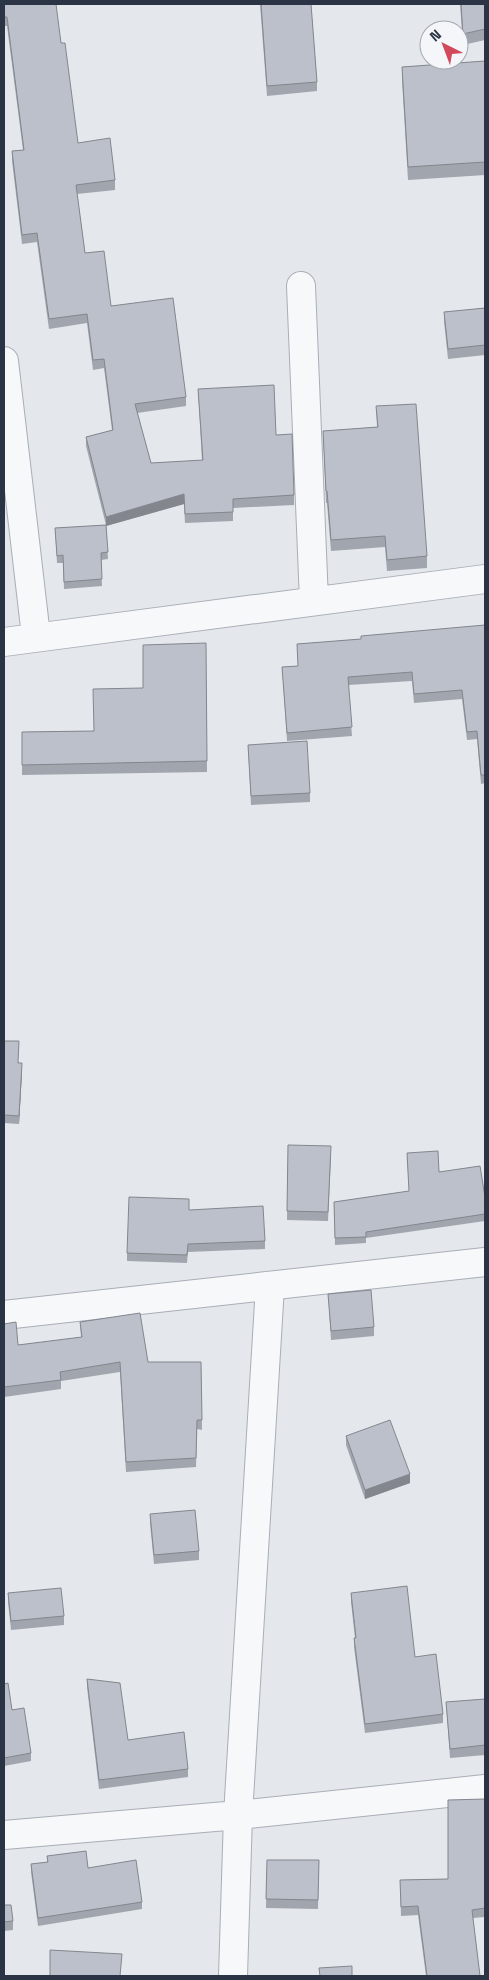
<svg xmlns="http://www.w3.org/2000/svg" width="489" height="1980" font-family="'Space Grotesk',sans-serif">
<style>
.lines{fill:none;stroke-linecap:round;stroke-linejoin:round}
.minor-casing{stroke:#a9aeb7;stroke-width:30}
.minor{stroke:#f7f8fa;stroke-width:28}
.wall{fill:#a1a5ae}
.shaded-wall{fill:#83868d}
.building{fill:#bbc0ca;stroke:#83868d}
</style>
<rect width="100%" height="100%" fill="#e4e7ec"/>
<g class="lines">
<defs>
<path id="minor" d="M301 286 314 601
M4 361 36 636
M4 642 485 579
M4 1315 485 1262
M4 1835 238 1815 485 1789
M233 1976 238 1815 270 1286"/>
</defs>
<use href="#minor" class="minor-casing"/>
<use href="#minor" class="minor"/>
</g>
<path class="wall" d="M4 4 61 43 78 143 115 180V190L77 194 85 253 111 306 186 397V406L137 413 151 463 202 461 198 389 276 435 294 495V505L233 508V521L185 523 184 504 106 526 108 559 101 560 102 586 64 589 63 563H57L55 528 106 525 86 446V437L112 430 104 368 93 370 87 323 49 329 37 242 22 244 12 161V151L23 150 7 26H4Z
M260 4H311L317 82V91L267 96Z
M460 4H485V40L463 45Z
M485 61V175L408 180 402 80V67Z
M485 308V355L448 359 444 321V312Z
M376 406 427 556V568L387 571 385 547 331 551 327 503H326L323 431 377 427Z
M485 625V783L481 784 477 739 467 740 462 699 414 703 412 681 348 685 352 736 287 741 282 667 298 666 297 644 361 639Z
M206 643 207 772 22 775V732L94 731 143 688Z
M248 745 310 793V802L251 805Z
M4 1041 19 1063 22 1071 19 1124 4 1123Z
M288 1145 331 1156 328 1221 287 1220Z
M407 1153 439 1172 485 1197V1221L366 1238V1243L335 1245 334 1202 409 1191Z
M189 1210 265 1241V1249L188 1252 187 1263 127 1261V1253Z
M328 1294 374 1327V1336L331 1340Z
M80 1322 148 1362H201L202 1430 197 1429 196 1467 126 1472 120 1372 61 1381V1389L4 1397V1324L18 1345 81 1337Z
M346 1436 410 1483 365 1499 346 1445Z
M150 1514 199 1551V1560L154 1564 150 1523Z
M8 1593 64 1616V1625L11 1630 8 1602Z
M351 1593 443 1714V1723L365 1733 354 1647V1638H355L351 1602Z
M87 1679 128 1740 188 1769V1777L99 1789 87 1687Z
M4 1684 12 1710 31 1753V1761L4 1766Z
M485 1699V1755L450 1758 446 1702Z
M485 1799V1917L473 1918 480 1976H426L418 1915 401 1916 400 1880 448 1879Z
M47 1856 88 1868 142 1902V1909L38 1926 31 1872V1864L47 1862Z
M267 1860H319L318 1909 266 1908Z
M4 1905 13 1921V1930L4 1931Z"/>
<path class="shaded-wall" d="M184 494V504L106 526V517Z
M22 1063V1071L19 1124V1116Z
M410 1474V1483L365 1499V1490Z"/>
<path class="building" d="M4 4H56L61 43H65L78 143 110 138 115 180 76 185 85 253 104 251 111 306 173 298 186 397 135 404 151 463 203 460 198 389 274 385 276 435 292 434 294 495 233 499V512L185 514 184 494 106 517 86 437 113 430 104 359 93 360 87 314 49 319 37 233 22 235 12 151 24 150 7 17H4Z
M261 4H311L317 82 267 86Z
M461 4H485V29L463 34Z
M485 61V162L408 167 402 67Z
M485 308V345L448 349 444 312Z
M416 404 427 556 387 560 385 536 331 540 327 491H326L323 431 378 427 376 406Z
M106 525 108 552 101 553 102 579 64 582 63 555 57 556 55 528Z
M485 625V775H481L477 731 467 732 462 690 414 694 412 672 348 677 352 727 287 733 282 667 298 666 297 644 361 639V636Z
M206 643 207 761 22 765V732L94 731 93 689 143 688V645Z
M307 741 310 793 251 796 248 745Z
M4 1041H19L18 1063H22L19 1116 4 1115Z
M288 1145 331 1146 328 1212 287 1211Z
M438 1151 439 1172 480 1166 485 1197V1214L366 1232V1237L335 1238 334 1202 409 1191 407 1153Z
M129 1197 189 1199V1210L263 1206 265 1241 188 1244 187 1255 127 1253Z
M371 1290 374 1327 331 1331 328 1294Z
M140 1313 148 1362H201L202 1420H197L196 1458 126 1462 120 1362 60 1372 61 1380 4 1387V1324L16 1322 18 1345 82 1337 80 1322Z
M390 1420 410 1474 365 1490 346 1436Z
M195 1510 199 1551 154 1555 150 1514Z
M407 1586 415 1657 436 1654 443 1714 365 1724 354 1638H356L351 1593Z
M61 1588 64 1616 11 1621 8 1593Z
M87 1679 120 1683 128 1740 184 1732 188 1769 99 1780Z
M8 1683 12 1710 24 1708 31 1753 4 1758V1684Z
M485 1699V1745L450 1749 446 1702Z
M485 1799V1908L472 1910 480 1976H427L418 1906 401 1907 400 1880 448 1879V1800Z
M86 1851 88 1868 136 1860 142 1902 38 1918 31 1864 48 1862 47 1856Z
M267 1860H319L318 1900 266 1899Z
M4 1905H11L13 1921 4 1922Z
M50 1950 122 1954 120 1976H50Z
M352 1966V1976H320L319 1968Z"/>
<rect width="489" height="1980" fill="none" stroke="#2b3445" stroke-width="10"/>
<g transform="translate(444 45) rotate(318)"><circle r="24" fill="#f4f6f9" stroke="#a4a8b1"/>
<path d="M0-4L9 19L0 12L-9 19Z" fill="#d1495b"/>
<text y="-8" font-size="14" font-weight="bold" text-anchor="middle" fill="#2b3445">N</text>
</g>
</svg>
